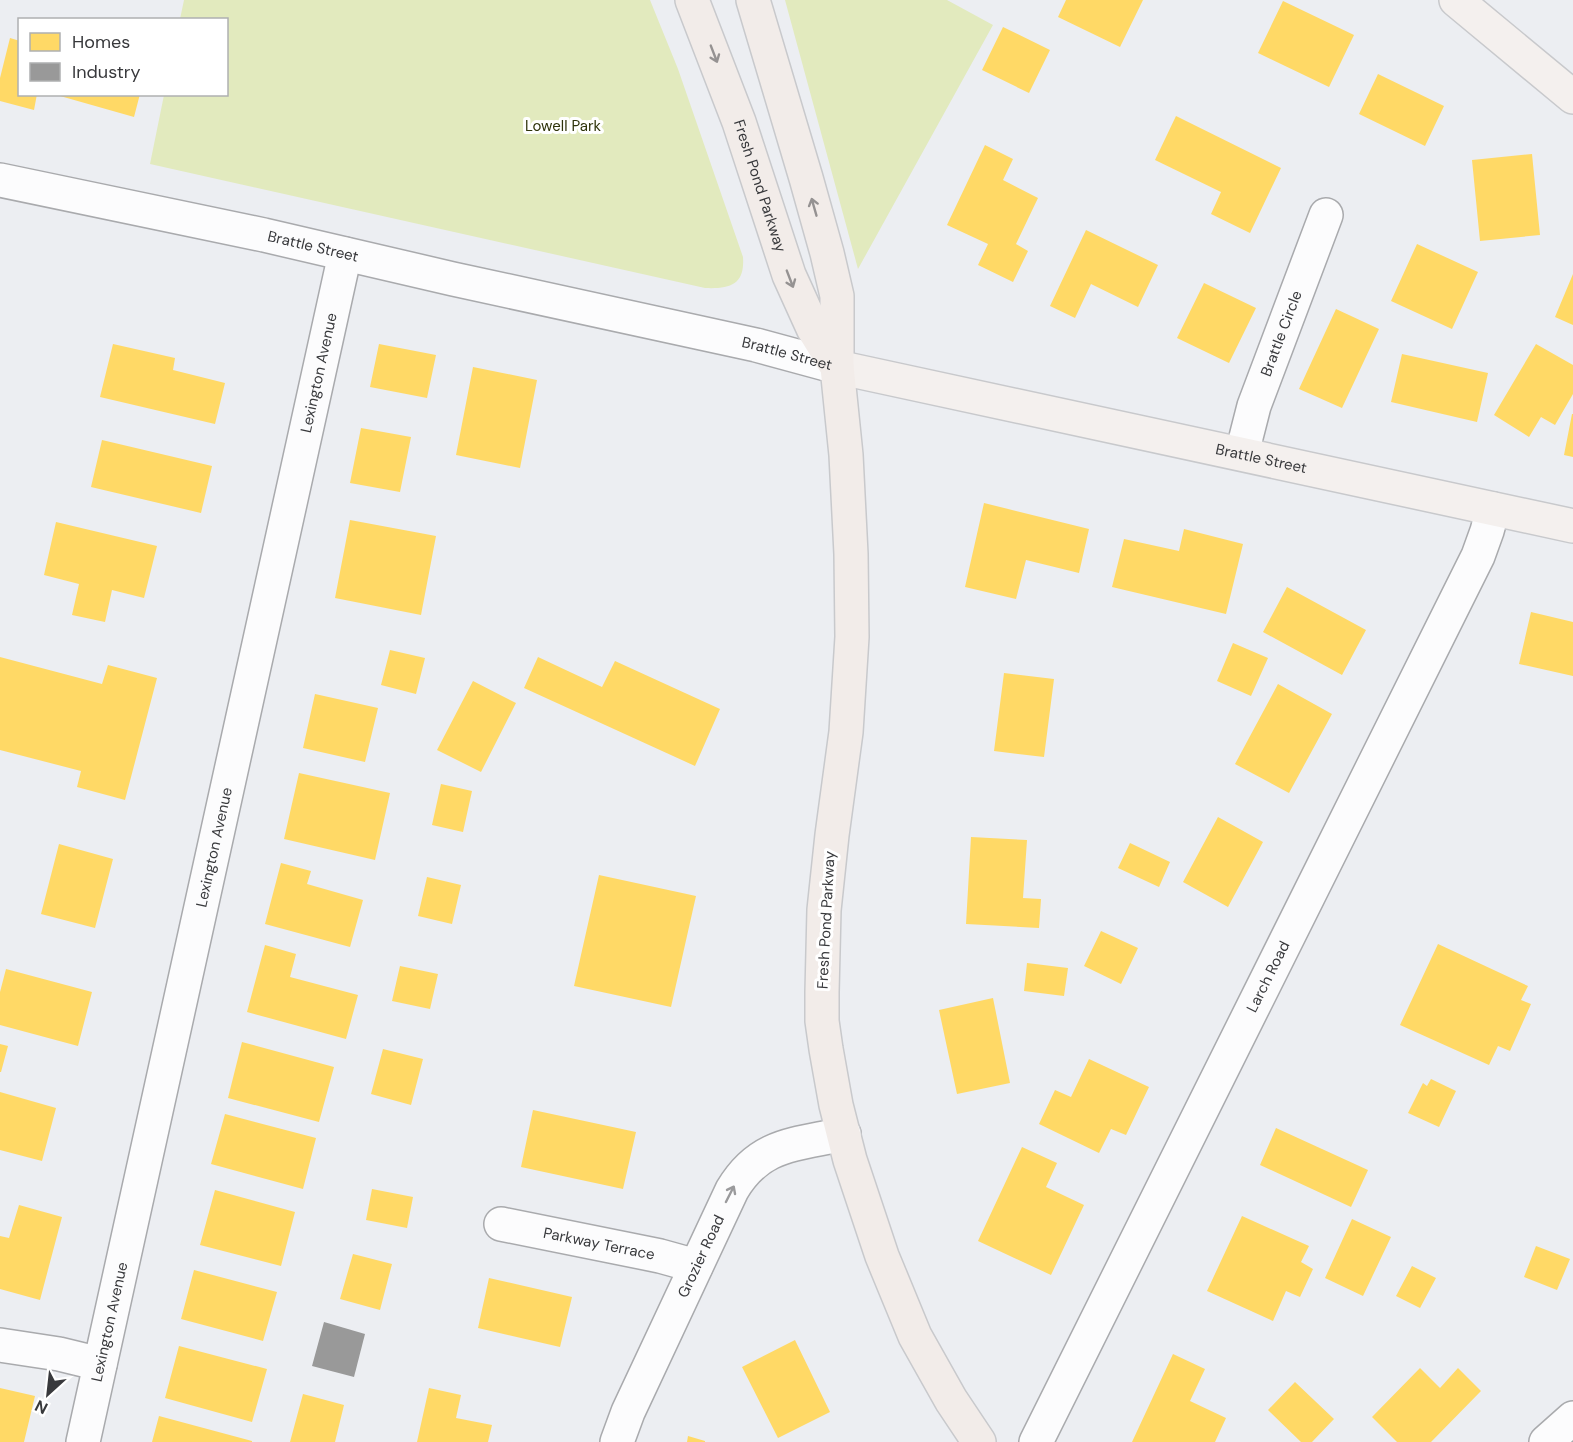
<svg xmlns="http://www.w3.org/2000/svg" width="1573" height="1442" font-family="'DM Sans',sans-serif">
<style>
.green{fill:#e2eabe}
.homes{fill:#ffd966}
.industry{fill:#999}
.lines{fill:none;stroke-linecap:round;stroke-linejoin:round}
.minor-casing{stroke:#a9aaad;stroke-width:36}
.secondary-casing{stroke:#a9aaad;stroke-width:36}
.primary-casing{stroke:#c8c9cc;stroke-width:36}
.trunk-casing{stroke:#c8c9cc;stroke-width:36}
.minor{stroke:#fcfcfd;stroke-width:33}
.secondary{stroke:#fcfcfd;stroke-width:33}
.primary{stroke:#f4f0ee;stroke-width:33}
.trunk{stroke:#f2ece9;stroke-width:33}
.oneway{stroke:#959292}
.oneway2{stroke:#9a9a9c}
.labels{text-anchor:middle;dominant-baseline:central;stroke-width:6;stroke-linejoin:round;paint-order:stroke}
.park-label{font-size:15px;fill:#2e330a;stroke:#fff}
.street-label{font-size:15px;fill:#38393c;stroke:#fff}
</style>
<rect width="100%" height="100%" fill="#eceef2"/>
<path class="green" d="M184 0H650L678 69 743 257C745 285 730 289 705 288L150 164 164 95 226 94V20L180 19Z
M785 0H947L993 25 858 269Z"/>
<path class="homes" d="M1066 0H1143L1120 47 1058 17Z
M1283 1 1354 35 1329 87 1258 53Z
M1003 27 1050 50 1029 93 982 70Z
M10 38 20 41V94H37L34 110 0 101V78Z
M1378 74 1444 106 1425 146 1359 114Z
M53 94H140L134 117Z
M1176 116 1281 168 1250 233 1211 214 1221 192 1155 160Z
M985 145 1013 159 1003 180 1038 198 1016 244 1028 251 1013 282 978 265 988 244 947 225Z
M1532 154 1540 235 1480 241 1472 160Z
M1086 230 1158 265 1138 307 1091 284 1075 318 1050 306Z
M1417 244 1478 272 1452 329 1391 301Z
M1573 274V325L1555 317Z
M1204 283 1256 308 1229 363 1177 338Z
M1336 309 1379 329 1342 408 1299 389Z
M113 344 175 358 173 370 225 383 215 424 100 397Z
M379 344 436 355 427 398 370 387Z
M1536 344 1573 365V394L1555 425 1541 417 1529 437 1494 415Z
M1402 354 1488 373 1477 422 1391 402Z
M473 367 537 380 520 468 456 455Z
M1572 414H1573V457L1564 455Z
M361 428 411 437 400 492 350 483Z
M102 440 212 466 201 513 91 487Z
M984 503 1089 529 1079 573 1026 560 1016 599 965 587Z
M350 520 436 536 421 615 335 598Z
M56 522 157 546 144 598 112 590 105 622 72 615 79 584 44 575Z
M1184 529 1243 544 1226 614 1112 587 1124 539 1179 551Z
M1287 587 1366 630 1342 675 1263 632Z
M1531 612 1573 622V676L1519 664Z
M1233 643 1268 658 1251 696 1217 681Z
M390 650 425 658 416 694 381 685Z
M0 657 102 684 108 665 157 678 125 800 77 787 81 771 0 750Z
M538 657 602 687 615 661 720 709 695 766 524 688Z
M1004 673 1054 679 1044 757 994 751Z
M473 681 516 703 481 772 437 750Z
M1278 684 1332 714 1289 793 1235 764Z
M315 694 378 708 365 762 303 748Z
M299 773 390 793 375 860 284 839Z
M441 784 472 791 463 832 432 825Z
M1218 817 1263 842 1228 907 1183 882Z
M971 837 1027 840 1023 898 1041 899 1039 928 966 924Z
M1130 843 1170 862 1159 887 1118 868Z
M59 844 113 859 95 928 41 914Z
M281 863 311 871 307 884 363 900 350 947 265 924Z
M599 875 696 896 671 1007 574 986Z
M427 877 461 885 452 924 418 916Z
M1101 931 1138 948 1121 984 1084 966Z
M1438 944 1528 986 1521 1000 1531 1004 1510 1051 1498 1046 1489 1065 1400 1025Z
M265 945 296 954 290 977 358 995 346 1039 247 1012Z
M1027 963 1068 968 1064 996 1024 991Z
M400 966 438 974 430 1009 392 1001Z
M6 969 92 992 78 1046 0 1025V992Z
M993 998 1010 1083 957 1094 939 1010Z
M242 1042 334 1067 319 1122 228 1098Z
M0 1044 8 1046 1 1072H0Z
M383 1049 423 1059 411 1105 371 1094Z
M1089 1059 1149 1087 1126 1135 1111 1129 1099 1153 1039 1124 1055 1090 1071 1097Z
M1431 1079 1456 1091 1439 1127 1408 1113 1423 1083 1427 1086Z
M0 1092 56 1108 42 1161 0 1150Z
M533 1110 636 1132 623 1189 521 1167Z
M225 1114 316 1138 303 1189 211 1164Z
M1276 1128 1368 1170 1351 1207 1260 1165Z
M1022 1147 1057 1163 1046 1187 1084 1205 1051 1275 978 1241Z
M372 1189 413 1197 407 1228 366 1220Z
M215 1190 295 1212 281 1266 200 1245Z
M19 1205 62 1217 40 1300 0 1289V1236L9 1238Z
M1242 1216 1309 1246 1301 1262 1313 1269 1300 1297 1286 1291 1273 1321 1207 1291Z
M1352 1219 1391 1237 1363 1296 1325 1278Z
M1536 1246 1570 1259 1557 1290 1524 1277Z
M353 1254 392 1264 380 1310 340 1299Z
M1412 1266 1436 1278 1420 1308 1396 1296Z
M194 1270 277 1292 263 1341 181 1319Z
M489 1278 572 1297 560 1347 478 1328Z
M795 1340 830 1412 778 1438 742 1367Z
M179 1346 267 1369 252 1422 165 1398Z
M1173 1354 1205 1369 1190 1401 1226 1418 1215 1442H1132Z
M1420 1368 1440 1388 1458 1368 1481 1391 1431 1442H1397L1372 1417Z
M1295 1382 1334 1419 1312 1442H1301L1268 1410Z
M0 1388 35 1396 24 1442H0Z
M429 1388 461 1395 456 1418 492 1425 488 1442H417Z
M303 1394 344 1405 335 1442H290Z
M159 1416 252 1441V1442H152Z
M688 1436 705 1441V1442H687Z"/>
<path class="industry" d="M324 1322 365 1334 354 1377 312 1366Z"/>
<g class="lines">
<defs>
<g id="minor">
<path id="s1" d="M1242 453 1254 406 1326 215"/>
<path id="s2" d="M501 1224 660 1256 696 1266"/>
<path d="M0 1345 59 1354 100 1364"/>
<path id="s3" d="M83 1442 345 254"/>
<path id="s4" d="M617 1442 628 1412 732 1190C760 1143 795 1145 844 1134"/>
<path id="s5" d="M1036 1442 1478 556 1487 531 1493 509"/>
<path d="M1546 1442 1573 1418"/>
</g>
<g id="secondary">
<path id="s6" d="M0 180 264 235 453 279 756 345 837 367"/>
</g>
<g id="primary">
<path d="M1456 0 1573 97"/>
<path id="s7" d="M837 367 1573 526"/>
</g>
<g id="trunk">
<path id="s8" d="M692 0 739 122 789 275 813 328 837 367"/>
<path d="M753 0 806 178 827 253 837 296V367L846 455 851 554 852 637 846 732 832 835 824 910 822 992V1021L826 1049 836 1105 850 1160 882 1256 915 1336 951 1400 979 1442"/>
</g>
</defs>
<use href="#minor" class="minor-casing"/>
<use href="#secondary" class="secondary-casing"/>
<use href="#primary" class="primary-casing"/>
<use href="#trunk" class="trunk-casing"/>
<use href="#minor" class="minor"/>
<use href="#secondary" class="secondary"/>
<use href="#primary" class="primary"/>
<use href="#trunk" class="trunk"/>
</g>
<defs><path id="oneway-shaft" d="M-6 0H5M1.5-3L5.5 0L1.5 3" fill="none" stroke-width="1.6" stroke-linecap="round" stroke-linejoin="round" transform="scale(1.5)"/></defs>
<g class="oneway">
<use href="#oneway-shaft" transform="translate(714 54) rotate(69)"/>
<use href="#oneway-shaft" transform="translate(814 207) rotate(-106)"/>
<use href="#oneway-shaft" transform="translate(790 279) rotate(69)"/>
</g>
<use class="oneway2" href="#oneway-shaft" transform="translate(730 1194) rotate(-63)"/>
<g class="labels">
<g class="park-label">
<text x="563" y="126">Lowell Park</text>
</g>
<g class="street-label">
<text stroke="none"><textPath href="#s8" startOffset="198">Fresh Pond Parkway</textPath></text>
<text stroke="none"><textPath href="#s6" startOffset="320">Brattle Street</textPath></text>
<text stroke="none"><textPath href="#s1" startOffset="126">Brattle Circle</textPath></text>
<text stroke="none"><textPath href="#s6" startOffset="806">Brattle Street</textPath></text>
<text stroke="none"><textPath href="#s3" startOffset="1095">Lexington Avenue</textPath></text>
<text stroke="none"><textPath href="#s7" startOffset="434">Brattle Street</textPath></text>
<text stroke="none"><textPath href="#s3" startOffset="609">Lexington Avenue</textPath></text>
<text transform="translate(826 920) rotate(-87)">Fresh Pond Parkway</text>
<text stroke="none"><textPath href="#s5" startOffset="520">Larch Road</textPath></text>
<text stroke="none"><textPath href="#s2" startOffset="100">Parkway Terrace</textPath></text>
<text stroke="none"><textPath href="#s4" startOffset="204">Grozier Road</textPath></text>
<text stroke="none"><textPath href="#s3" startOffset="123">Lexington Avenue</textPath></text>
</g>
</g>
<rect x="18" y="18" width="210" height="78" fill="#ffffff" stroke="#afb0b1" stroke-width="1.5"/>
<rect x="30" y="33" width="30" height="18" fill="#ffd966" stroke="#afb0b1" stroke-width="1.5"/>
<text x="72" y="48" font-size="18" fill="#38393c">Homes</text>
<rect x="30" y="63" width="30" height="18" fill="#999999" stroke="#afb0b1" stroke-width="1.5"/>
<text x="72" y="78" font-size="18" fill="#38393c">Industry</text>
<g transform="translate(48 1394) rotate(207)" stroke="#ffffff" stroke-width="4.5" paint-order="stroke">
<path d="M0-4.5L10 22L0 15L-10 22Z" fill="#38393c"/>
<text y="-9" font-size="16" font-weight="bold" text-anchor="middle" fill="#38393c">N</text>
</g>
</svg>
